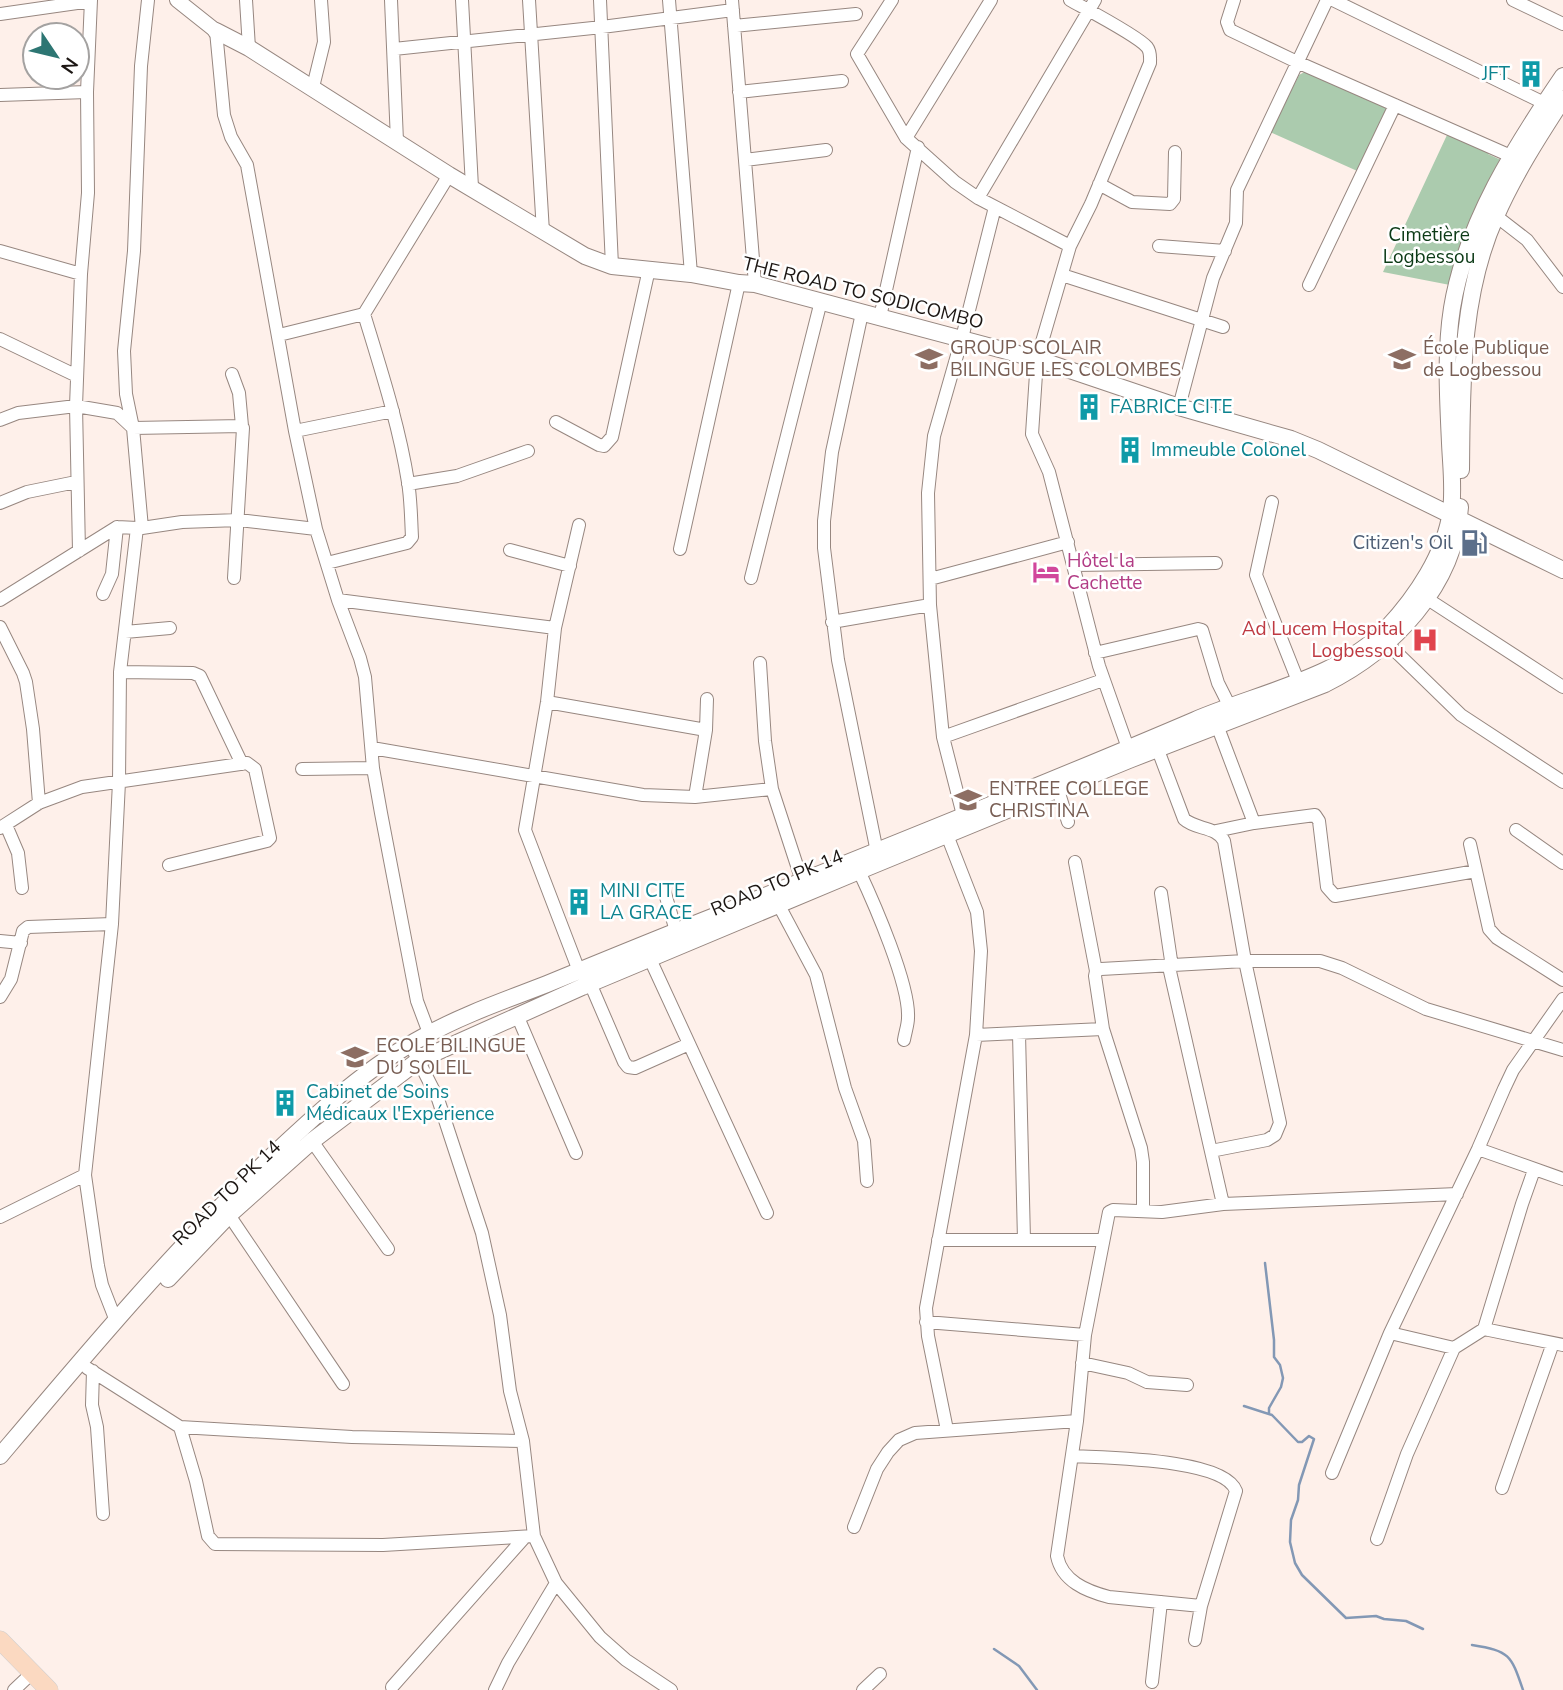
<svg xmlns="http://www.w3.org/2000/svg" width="1563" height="1690" font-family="'Nunito Sans',sans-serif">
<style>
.green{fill:#abcbae}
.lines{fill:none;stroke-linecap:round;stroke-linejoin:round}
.stream{stroke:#8398b5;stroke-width:2.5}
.minor-casing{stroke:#978780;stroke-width:14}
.tertiary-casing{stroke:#978780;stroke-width:16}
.secondary-casing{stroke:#978780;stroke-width:18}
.primary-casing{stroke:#d2d0d0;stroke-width:19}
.minor{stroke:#fff;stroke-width:12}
.tertiary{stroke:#fff;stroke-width:14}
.secondary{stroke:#fff;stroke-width:16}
.primary{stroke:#fbd9c1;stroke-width:18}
.labels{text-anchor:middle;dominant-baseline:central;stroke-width:5;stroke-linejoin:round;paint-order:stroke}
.culture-label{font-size:19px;fill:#0d838f;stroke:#fff;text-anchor:start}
.park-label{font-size:19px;fill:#0c3a16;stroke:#fff}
.street-label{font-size:19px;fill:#1c1613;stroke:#fff}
.education-label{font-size:19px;fill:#785e54;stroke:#fff;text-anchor:start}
.service-label{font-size:19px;fill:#4e5e75;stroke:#fff;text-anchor:end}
.hotel-label{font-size:19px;fill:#b23c85;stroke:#fff;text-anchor:start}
.health-label{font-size:19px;fill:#be3a42;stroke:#fff;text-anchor:end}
</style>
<rect width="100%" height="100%" fill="#fef0ea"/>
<path class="green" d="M1308 70 1394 111 1364 174 1270 132 1299 75Z
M1447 135 1491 149 1488 154 1501 160 1450 285 1383 272Z"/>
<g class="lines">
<path class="stream" d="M1265 1263 1274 1340V1357L1280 1365 1283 1378 1281 1387 1269 1408V1414
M1244 1406 1272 1415 1298 1442H1302L1309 1436 1314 1439 1299 1485 1298 1500 1291 1520 1290 1542 1295 1563 1302 1575 1346 1618 1376 1616 1384 1619 1406 1621 1423 1629
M1472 1645C1510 1651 1511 1655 1523 1690
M994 1649 1019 1666 1037 1690"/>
<defs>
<path id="minor" d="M246 0 249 48
M391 0 397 141
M462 0 472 187
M529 0 543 232
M600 0 612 266
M669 0 691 274
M732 0 755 284
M892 0 857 54 906 138 955 182 978 198 1070 246
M1070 0C1086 9 1138 36 1147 47 1151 52 1150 58 1150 63L1091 204 1070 246 1037 359 1032 434 1049 472 1099 666 1128 748
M1234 0 1227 22 1230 30 1297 62 1513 157
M1333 0 1544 103
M1513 0 1563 24
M0 14 91 1
M734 26 856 14
M216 31 224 115 231 137 247 165 295 431 316 529
M394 49 602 27 733 10
M313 87 324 42 321 0
M739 92 842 81
M0 95 87 92
M906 138 991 0
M745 160 826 150
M1099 184 1132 202 1170 204 1174 199 1175 152
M978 198 1095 0
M1496 216 1527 240 1563 287
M1159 246 1225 251
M0 251 81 274
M1062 275 1223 327
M1309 285 1395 105
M862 313 832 452 824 521V548L838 660 877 852
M880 317 918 147
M279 335 364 314 449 175
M0 339 77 376
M232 374 239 393 242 426
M1179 407 1213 278 1236 223 1237 190 1327 0
M0 420 18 413 76 406 117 413 133 428 242 426 243 428 234 578
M556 422 599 445 604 446 612 437 649 269
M295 431 393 411
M408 484 457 476 528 451
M1272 502 1256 575 1298 681
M0 503 27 492 76 482
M579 525 555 628 547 702 525 830 579 971
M142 528 182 522 239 520 316 529 338 600 360 658 365 677 373 768 381 813 417 1001 429 1033
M680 549 739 283
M510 550 570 566
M79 551 76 406 81 274 88 193 87 92 91 0
M327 563 407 543 412 537C411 519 411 500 408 482 399 425 381 370 364 314
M1074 565 1216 563
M751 578 821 301
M930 579 1068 542
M103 594 112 574 117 527
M1426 598 1563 687
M0 600 117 527 137 528
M338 600 555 628
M832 622 930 605
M0 627 23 673 26 682 33 729 39 803
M125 632 170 628
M1388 644 1461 715 1563 782
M1095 653 1198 629 1202 630 1218 683 1229 705
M760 663 765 741 772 789 802 881
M120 672 193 673 200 676 242 764
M547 702 706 730
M1217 725 1254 823
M943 737 1103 680
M372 748 643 795 695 797 772 789
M1158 750 1184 819C1196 830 1216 826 1224 841L1245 961 1280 1123 1275 1135 1267 1140 1211 1151
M302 769 373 768
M1058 790 1068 822
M695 797 706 730 707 699
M965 823 943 737 930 605 928 493 934 436 962 338 995 207
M6 825 18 853 22 888
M0 828 39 803 82 787 247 763 255 769 270 838 267 841 169 865
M1516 830 1563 863
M1216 831 1254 823 1315 815 1319 821 1327 887 1335 896 1476 871
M1470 844 1489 929 1497 938 1563 980
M1075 862 1096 971
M859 871C874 903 910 985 908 1018 908 1025 905 1033 904 1040
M664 890 676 931
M1161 893 1172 967
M775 898 816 975 845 1088 864 1141 867 1181
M0 941 21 943
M650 959 767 1213
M1169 967 1223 1204
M587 976 624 1062 628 1067 635 1068 689 1044
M0 997 11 979 23 931 28 927 112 924
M517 1015 576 1153
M1019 1034 1024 1240
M976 1035 1103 1029
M410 1044 438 1099 482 1233 500 1315 510 1391 523 1441 534 1536 556 1583 600 1637 626 1660 671 1690
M312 1141 388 1249
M1478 1149 1563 1179
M1143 1211V1162L1141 1148 1103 1029 1095 976 1096 971 1101 969 1245 961H1320L1342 968 1426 1009 1563 1050
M229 1215 343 1384
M0 1217 85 1175
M938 1240H1103
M116 1321 102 1285 98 1266 85 1175 112 924 119 782 120 672 137 528H142L133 428 126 394 124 351 134 251 141 66 148 0
M926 1322 1085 1335
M1484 1329 1563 1345
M1390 1333 1454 1348
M1082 1363 1128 1373 1147 1382 1187 1385
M87 1368 180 1427 352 1437 523 1441
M93 1371 92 1405 97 1427 103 1514
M180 1427 196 1481 208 1536 215 1544 383 1545 534 1536
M947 1430 928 1336 926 1308 976 1035 981 951 977 912 947 835
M1072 1456C1103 1458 1225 1458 1236 1491L1201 1606 1195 1640
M1332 1473 1390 1333 1478 1149 1504 1089 1513 1070 1563 999
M1502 1488 1553 1343
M854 1527 877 1469 888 1452 899 1440 915 1433 1077 1421
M1377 1539 1407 1454 1454 1348 1484 1329 1522 1204 1534 1170
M1201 1606 1109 1597C1086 1591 1062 1581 1057 1556L1077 1421 1085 1335 1109 1212 1113 1210 1162 1212 1223 1204 1457 1194
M1152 1682 1161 1602
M392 1687 524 1538
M14 1690 32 1673
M495 1690 508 1663 556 1583
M863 1690 880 1674"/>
<path id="tertiary" d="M177 0 216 31"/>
<path id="secondary" d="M216 31 249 48 449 175 585 256 612 266 691 274 739 283 755 284 1037 359 1179 407 1291 439 1318 450 1563 570
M1461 470C1462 385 1460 296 1496 216 1514 175 1539 136 1563 99
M168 1279 229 1215 312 1141 419 1060 582 987 859 871 1129 760 1325 684C1393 650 1455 586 1460 507
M0 1456C87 1353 175 1248 273 1155 319 1112 367 1067 423 1037 462 1015 506 1000 547 984 603 961 659 938 715 916 875 852 1036 788 1195 720 1255 694 1342 677 1387 628 1416 597 1445 554 1451 511 1454 488 1451 466 1450 443 1448 399 1445 352 1452 308 1466 223 1516 145 1563 76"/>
<path id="primary" d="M0 1640 49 1690"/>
</defs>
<use href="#minor" class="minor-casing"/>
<use href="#tertiary" class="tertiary-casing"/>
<use href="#secondary" class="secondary-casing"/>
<use href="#primary" class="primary-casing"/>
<use href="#minor" class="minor"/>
<use href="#tertiary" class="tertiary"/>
<use href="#secondary" class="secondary"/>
<use href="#primary" class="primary"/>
</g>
<defs>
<symbol id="building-bare" viewBox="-9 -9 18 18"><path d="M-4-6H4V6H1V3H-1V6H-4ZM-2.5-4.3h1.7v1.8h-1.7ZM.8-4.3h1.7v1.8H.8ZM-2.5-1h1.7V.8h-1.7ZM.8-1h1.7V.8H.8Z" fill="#0f9aa8" stroke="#fff" stroke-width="2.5" paint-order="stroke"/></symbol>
<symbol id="school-bare" viewBox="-9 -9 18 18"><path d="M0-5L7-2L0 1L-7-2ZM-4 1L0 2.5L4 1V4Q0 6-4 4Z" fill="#8d6e63" stroke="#fff" stroke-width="2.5" paint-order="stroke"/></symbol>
<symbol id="fuel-bare" viewBox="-9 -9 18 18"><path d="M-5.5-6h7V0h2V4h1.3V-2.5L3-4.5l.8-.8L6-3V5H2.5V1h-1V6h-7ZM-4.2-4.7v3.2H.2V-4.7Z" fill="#5c6f8a" stroke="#fff" stroke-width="2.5" paint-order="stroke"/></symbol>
<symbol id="hotel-bare" viewBox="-9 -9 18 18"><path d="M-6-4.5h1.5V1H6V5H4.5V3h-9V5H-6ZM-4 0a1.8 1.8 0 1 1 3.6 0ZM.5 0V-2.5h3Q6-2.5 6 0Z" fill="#d1479c" stroke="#fff" stroke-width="2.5" paint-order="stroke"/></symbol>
<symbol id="hospital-bare" viewBox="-9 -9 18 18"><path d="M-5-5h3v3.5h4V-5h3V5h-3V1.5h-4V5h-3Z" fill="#e0444e" stroke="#fff" stroke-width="2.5" paint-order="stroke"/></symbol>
</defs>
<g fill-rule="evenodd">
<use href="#building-bare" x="1512" y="55" width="38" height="38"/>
<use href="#school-bare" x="910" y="340" width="38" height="38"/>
<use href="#school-bare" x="1383" y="340" width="38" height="38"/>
<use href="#building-bare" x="1070" y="388" width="38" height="38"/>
<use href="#building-bare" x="1111" y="431" width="38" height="38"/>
<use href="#fuel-bare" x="1455" y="524" width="38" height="38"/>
<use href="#hotel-bare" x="1027" y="553" width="38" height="38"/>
<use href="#hospital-bare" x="1406" y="621" width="38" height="38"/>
<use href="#school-bare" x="949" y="781" width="38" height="38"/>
<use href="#building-bare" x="560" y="883" width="38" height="38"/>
<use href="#school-bare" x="336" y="1038" width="38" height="38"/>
<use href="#building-bare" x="266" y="1084" width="38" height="38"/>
</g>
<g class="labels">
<g class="culture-label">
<text x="1510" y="74" text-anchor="end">JFT</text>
<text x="1110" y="407">FABRICE CITE</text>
<text x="1151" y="450">Immeuble Colonel</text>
<text x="600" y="891">MINI CITE<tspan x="600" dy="22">LA GRACE</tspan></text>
<text x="306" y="1092">Cabinet de Soins<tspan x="306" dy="22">Médicaux l'Expérience</tspan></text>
</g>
<g class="park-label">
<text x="1429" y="235">Cimetière<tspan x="1429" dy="22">Logbessou</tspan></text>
</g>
<g class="street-label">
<text transform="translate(863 293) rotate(14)">THE ROAD TO SODICOMBO</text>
<text transform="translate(777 883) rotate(-23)">ROAD TO PK 14</text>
<text transform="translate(227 1193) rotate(-44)">ROAD TO PK 14</text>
</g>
<g class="education-label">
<text x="950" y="348">GROUP SCOLAIR<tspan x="950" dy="22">BILINGUE LES COLOMBES</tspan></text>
<text x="1423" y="348">École Publique<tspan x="1423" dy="22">de Logbessou</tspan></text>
<text x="989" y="789">ENTREE COLLEGE<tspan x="989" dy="22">CHRISTINA</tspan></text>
<text x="376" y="1046">ECOLE BILINGUE<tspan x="376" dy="22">DU SOLEIL</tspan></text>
</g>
<g class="service-label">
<text x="1453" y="543">Citizen's Oil</text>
</g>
<g class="hotel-label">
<text x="1067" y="561">Hôtel la<tspan x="1067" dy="22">Cachette</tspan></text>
</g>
<g class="health-label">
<text x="1404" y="629">Ad Lucem Hospital<tspan x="1404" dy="22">Logbessou</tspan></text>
</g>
</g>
<g transform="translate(56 56) rotate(125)"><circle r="33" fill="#ffffff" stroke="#a4a2a1" stroke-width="2"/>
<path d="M0-5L12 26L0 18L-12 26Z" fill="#2d7673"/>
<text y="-10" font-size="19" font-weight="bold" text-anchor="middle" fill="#1c1613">N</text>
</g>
</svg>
